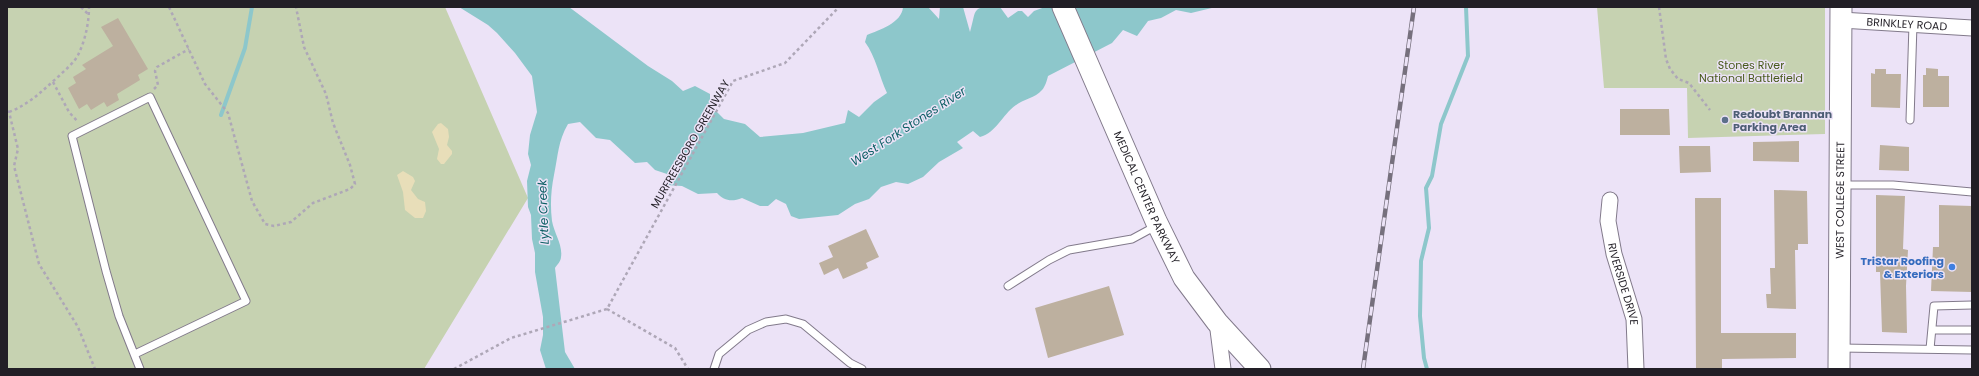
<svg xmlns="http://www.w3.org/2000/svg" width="1979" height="376" font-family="Poppins,sans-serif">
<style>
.green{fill:#c6d2b1}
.sand{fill:#e8deb9}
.water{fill:#8dc7cb}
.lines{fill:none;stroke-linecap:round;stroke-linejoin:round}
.stream{stroke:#8dc7cb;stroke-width:4}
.building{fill:#bdb09f}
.lane-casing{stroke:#827a8b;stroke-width:9}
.street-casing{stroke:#827a8b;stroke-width:17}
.secondary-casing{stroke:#827a8b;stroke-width:23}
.path{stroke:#aea7b7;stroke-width:2.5;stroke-dasharray:3 3;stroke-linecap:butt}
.lane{stroke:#fff;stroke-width:7}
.street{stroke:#fff;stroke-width:15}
.secondary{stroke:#fff;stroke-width:21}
.rail-casing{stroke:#76707d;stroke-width:4.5}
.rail{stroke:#ece3f7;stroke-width:3;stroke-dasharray:9;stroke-linecap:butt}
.service-dot{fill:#5c6f8a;stroke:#ece3f7;stroke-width:1.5}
.shop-dot{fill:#3f7fe0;stroke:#ece3f7;stroke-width:1.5}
.labels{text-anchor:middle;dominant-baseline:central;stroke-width:3;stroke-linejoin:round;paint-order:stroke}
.street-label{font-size:11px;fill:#221f26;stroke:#ece3f7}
.park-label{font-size:11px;fill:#4a5c1d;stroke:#ece3f7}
.service-label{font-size:11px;font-weight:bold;fill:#4e5e75;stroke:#ece3f7;text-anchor:start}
.shop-label{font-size:11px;font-weight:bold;fill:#366cbe;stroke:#ece3f7;text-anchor:end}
.water-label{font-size:12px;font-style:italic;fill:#0c5f64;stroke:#ece3f7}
</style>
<rect width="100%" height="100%" fill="#ece3f7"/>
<path class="green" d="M7 7H445L528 198 424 369H7Z
M1597 7H1825V134L1688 138 1687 88H1604Z"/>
<path class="sand" d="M441 123 448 129 449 137 447 145 452 151V154L444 164H441L437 159 439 149 432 132 438 124Z
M403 171 413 177 415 181 411 190 418 199 425 202 426 211 423 218H415L405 210 403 192 397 175Z"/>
<path class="water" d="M459 7H569L648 66 672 81 683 91 695 86 710 94V105L724 119 745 124 760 137 803 133 845 123 848 110 859 117 874 102 887 93C879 76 876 57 865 42L867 35C879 30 902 23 903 7H928L939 19 940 7H963L970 32C977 7 971 7 1000 7L1008 18 1018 11H1022L1028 17 1034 11 1045 7H1216L1191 13 1176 10 1161 18 1148 21 1137 36 1123 30 1112 43 1048 76C1047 80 1045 87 1042 90 1035 98 1024 99 1016 105 1001 116 997 132 980 137L973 131 957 142 963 148 939 162 923 177 908 184 896 182 881 187 869 199 855 204 838 215 799 219 791 216 786 204 776 199 768 206H760L742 198C732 202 724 201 717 193L698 194 682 186 666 185 667 174 655 170 647 162 635 163 610 140 596 138 580 122 568 124C558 141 558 156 554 175 551 190 550 205 552 221 554 233 563 245 561 257 561 261 557 265 555 268L565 352 575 369H546L540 350 543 335V317L535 272V253L532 239 531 215 528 207 527 181 531 165 528 154 530 135 537 112 532 76 515 53 497 33 488 25Z"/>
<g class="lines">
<path class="stream" d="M221 115 245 48 252 7
M1427 369 1424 358 1420 316 1421 261 1429 228 1426 188 1432 176 1441 124 1468 56 1466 7"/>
</g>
<path class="building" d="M118 18 148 69 138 75 140 80 117 94 119 100 107 107 104 102 91 110 87 104 79 109 68 88 76 83 73 77 86 69 82 65 113 46 101 27Z
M1926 68 1938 69V76H1949V107H1923V75H1926Z
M1875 69H1886V74H1901L1900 108 1871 107V73L1875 74Z
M1620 109H1669L1670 135H1620Z
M1799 141V162L1753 161V142Z
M1880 145 1909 147V171L1879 170Z
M1679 146H1710L1711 172 1680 173Z
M1774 190 1807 191 1808 244H1798V250H1795L1796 309 1767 308 1766 294H1771L1770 268H1775Z
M1876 195 1905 196 1903 249 1908 250 1906 286 1907 333 1882 332 1880 272H1876Z
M1695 198H1721V333H1796V358L1722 359V369H1696Z
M1939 205 1972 206V292L1931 291 1933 247H1939Z
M866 229 879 257 866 263 868 268 843 279 838 268 824 275 819 263 833 257 828 246Z
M1109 286 1124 335 1048 358 1035 308Z"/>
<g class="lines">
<defs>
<path id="lane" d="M1910 120 1913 24
M1842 185H1893L1972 192
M1008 286 1049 260 1069 250 1132 239 1156 226
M1932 330H1972
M1840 348 1972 350
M1930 349 1934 306 1972 305
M135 354 246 301 150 97 72 136 106 271 119 316 140 369
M714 369 719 354 748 330 766 322 786 319 803 324 850 363 862 369"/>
<g id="street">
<path id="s1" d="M1841 20 1972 28"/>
<path id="s2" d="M1610 200 1608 221 1614 254 1634 319 1636 369"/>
<path d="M1217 322 1223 369"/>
</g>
<g id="secondary">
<path id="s3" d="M1063 7 1156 221 1184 278 1217 322 1260 369"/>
<path id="s4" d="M1839 369 1841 7"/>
</g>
</defs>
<use href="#lane" class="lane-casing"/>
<use href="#street" class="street-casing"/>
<use href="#secondary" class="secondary-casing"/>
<path class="path" d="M81 7 89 15
M169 7 205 84 228 113 252 201 265 224 274 226 291 222 313 203 350 189 355 184 350 165 333 123 326 94 304 47 296 7
M1659 7 1666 59 1670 69 1678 79 1689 83 1710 110
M53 82 69 112 78 122
M154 89 158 85 155 71 157 67 189 49
M7 111 9 112 18 149 14 166 39 264 78 327 95 369
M9 112C30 104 43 90 59 76 66 69 74 63 78 55 85 41 89 23 89 7
M607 309 675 348 688 369
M454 369 511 338 607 309 733 81 785 63 839 7"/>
<use href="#lane" class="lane"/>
<use href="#street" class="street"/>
<use href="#secondary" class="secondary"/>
<defs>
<path id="rail" d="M1363 369 1414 7"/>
</defs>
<use href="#rail" class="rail-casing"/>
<use href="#rail" class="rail"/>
</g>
<circle class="service-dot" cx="1725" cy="120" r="4"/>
<circle class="shop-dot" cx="1952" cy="267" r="4"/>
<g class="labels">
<g class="street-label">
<text stroke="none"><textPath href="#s1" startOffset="66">BRINKLEY ROAD</textPath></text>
<text transform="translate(690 144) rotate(-60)">MURFREESBORO GREENWAY</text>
<text stroke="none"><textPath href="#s3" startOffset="208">MEDICAL CENTER PARKWAY</textPath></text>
<text stroke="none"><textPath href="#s4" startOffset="169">WEST COLLEGE STREET</textPath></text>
<text stroke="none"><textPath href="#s2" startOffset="86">RIVERSIDE DRIVE</textPath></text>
</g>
<g class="park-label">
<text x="1751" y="65">Stones River<tspan x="1751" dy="13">National Battlefield</tspan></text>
</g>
<g class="service-label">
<text x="1733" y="114">Redoubt Brannan<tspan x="1733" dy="13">Parking Area</tspan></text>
</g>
<g class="shop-label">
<text x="1944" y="261">TriStar Roofing<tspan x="1944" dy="13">&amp; Exteriors</tspan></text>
</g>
<g class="water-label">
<text transform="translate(908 126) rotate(-33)">West Fork Stones River</text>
<text transform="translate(543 212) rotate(-92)">Lytle Creek</text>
</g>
</g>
<rect width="1979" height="376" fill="none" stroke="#221f26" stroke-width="16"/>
</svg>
